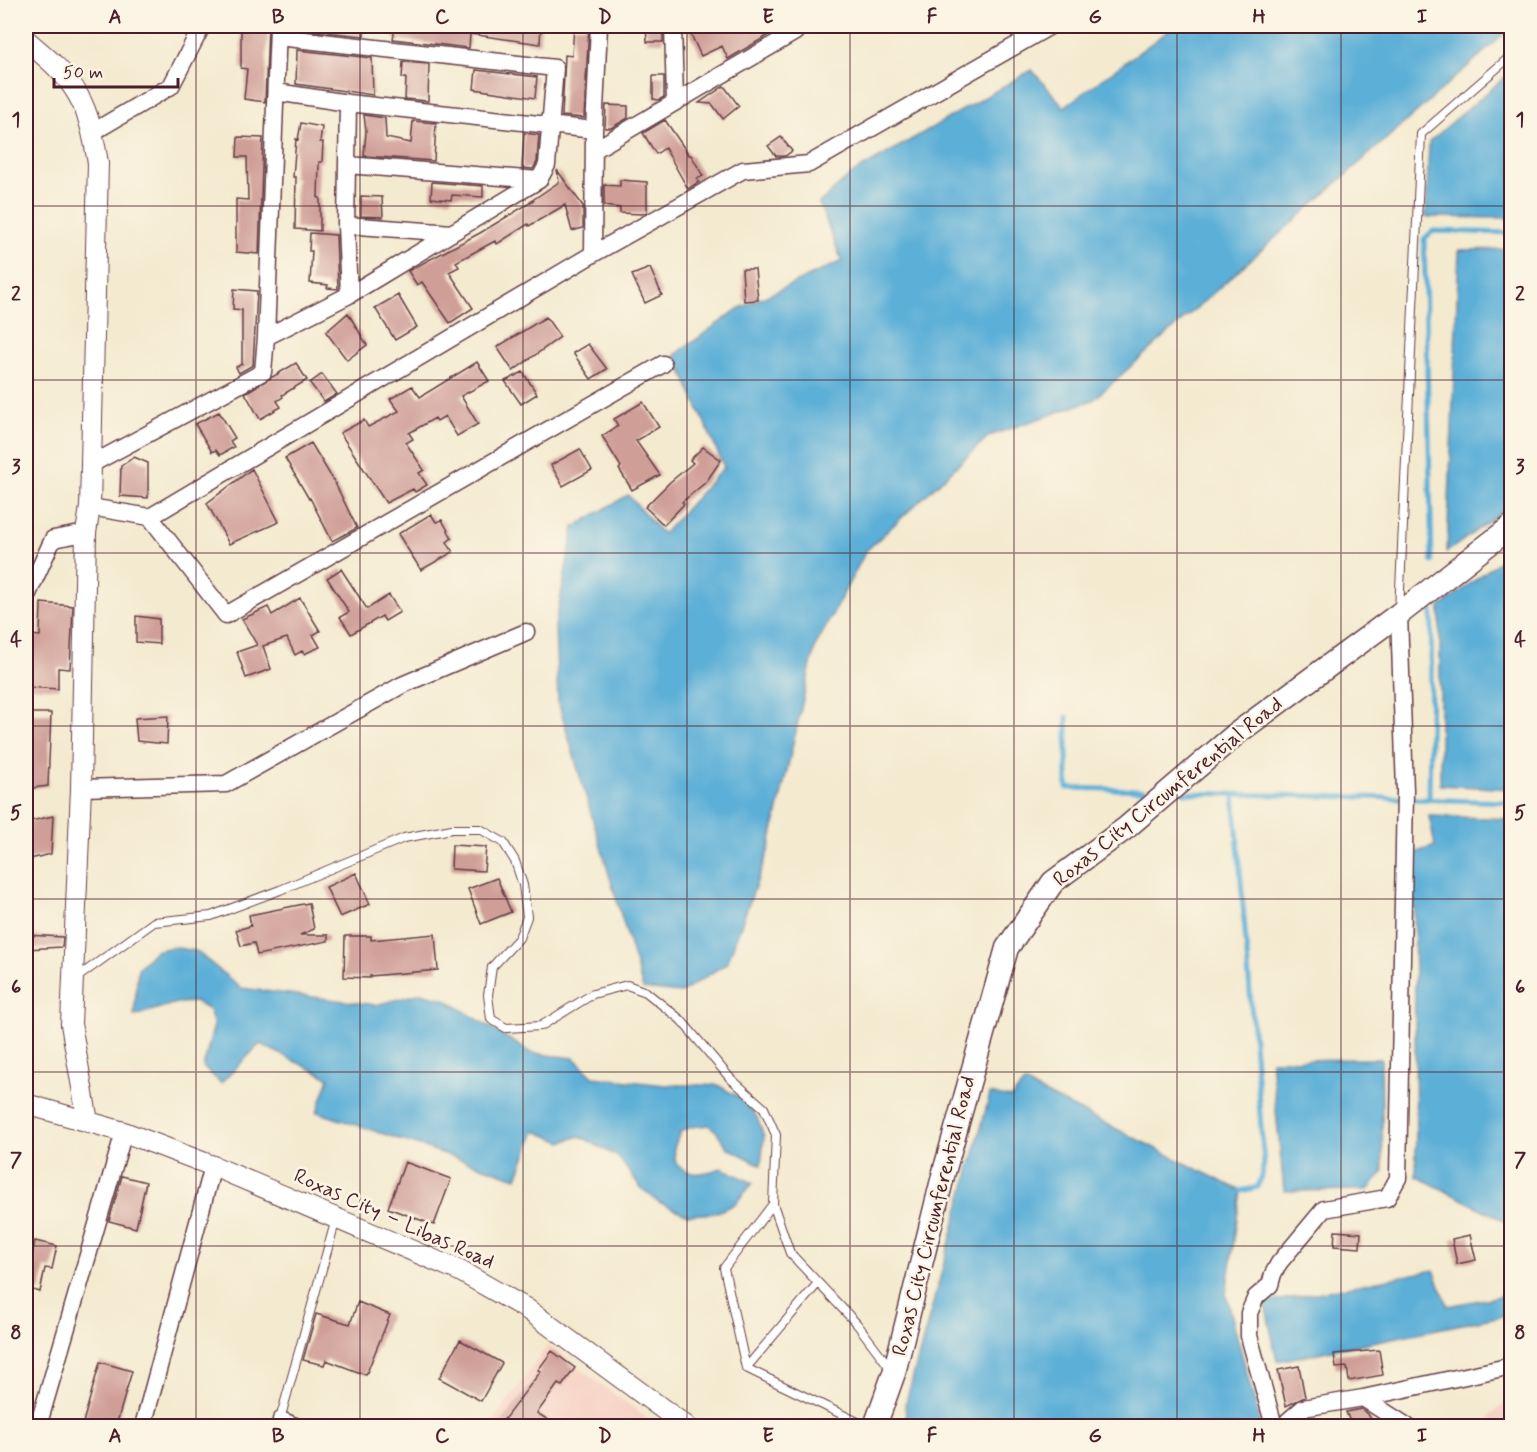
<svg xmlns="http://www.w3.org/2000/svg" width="1537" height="1452" font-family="Mynerve,sans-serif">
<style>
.built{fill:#f6d2c5}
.water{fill:#5bafd7;stroke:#526781;stroke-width:1.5}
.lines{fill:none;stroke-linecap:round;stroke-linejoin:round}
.stream{stroke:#5bafd7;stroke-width:5}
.building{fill:#cf9e97}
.service-casing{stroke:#643d44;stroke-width:10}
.minor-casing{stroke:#643d44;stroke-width:19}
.tertiary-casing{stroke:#643d44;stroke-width:22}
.secondary-casing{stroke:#643d44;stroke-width:25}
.service{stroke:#fff;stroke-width:8}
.minor{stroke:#fff;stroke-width:16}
.tertiary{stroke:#fff;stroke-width:20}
.secondary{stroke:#fff;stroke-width:22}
.grid{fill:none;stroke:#4a1f2b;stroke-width:1.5;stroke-opacity:0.55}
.labels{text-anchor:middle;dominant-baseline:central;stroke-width:5;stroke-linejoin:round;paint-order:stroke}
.street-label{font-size:21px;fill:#4a1f2b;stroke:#fcf5e5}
.neatline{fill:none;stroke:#4a1f2b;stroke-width:2}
.grid-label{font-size:20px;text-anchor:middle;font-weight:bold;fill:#4a1f2b}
</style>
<rect width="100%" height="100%" fill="#fcf5e5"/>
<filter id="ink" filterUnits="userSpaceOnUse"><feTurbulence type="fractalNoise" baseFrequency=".0167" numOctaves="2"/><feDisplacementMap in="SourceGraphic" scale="12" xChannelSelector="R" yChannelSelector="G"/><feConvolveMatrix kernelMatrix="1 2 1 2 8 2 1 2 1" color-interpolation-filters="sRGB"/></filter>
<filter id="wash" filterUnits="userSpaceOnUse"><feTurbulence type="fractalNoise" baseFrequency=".008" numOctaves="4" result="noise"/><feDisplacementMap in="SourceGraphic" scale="24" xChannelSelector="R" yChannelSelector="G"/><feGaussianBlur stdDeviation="1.35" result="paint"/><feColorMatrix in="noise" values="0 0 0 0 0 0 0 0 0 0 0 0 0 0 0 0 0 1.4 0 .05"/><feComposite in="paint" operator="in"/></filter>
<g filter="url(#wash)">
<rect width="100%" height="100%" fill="#f4ead0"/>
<path class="built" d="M548 1345 658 1426H490Z
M1511 1398V1426H1487L1491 1414Z"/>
<path class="water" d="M1175 26H1511V28L1093 400 989 436 866 551 815 647 769 849 727 963 681 993 643 989 558 702 555 626 574 527 628 495 663 534 724 467 675 355 738 309 842 261 819 203 853 173 1032 70 1064 107Z
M1511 72V218L1426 217 1429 142Z
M1511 249V505L1447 552 1459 250Z
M1511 552V789L1440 785V607Z
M1429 816 1511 819V1264L1507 1222 1416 1176 1414 853 1435 846Z
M172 947 196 951 241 988 376 1005 421 993 445 999 531 1053 574 1058 593 1077 665 1085H718L743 1100 757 1117 764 1137 761 1165 728 1148 716 1131 708 1125 691 1127 680 1132 674 1148 676 1164C693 1178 702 1174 722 1168L753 1183 735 1204 715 1213 688 1215 659 1202 641 1188 618 1157 580 1136 562 1142 535 1131 517 1178 317 1112 329 1078 260 1044 221 1083 203 1067 214 1025 209 1010 196 1002 176 1003 134 1016 138 968 155 951Z
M1381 1059 1383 1172 1368 1190 1284 1191 1271 1060Z
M1024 1083 1241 1191 1226 1294 1261 1426H907L905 1406 990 1094 1011 1098Z
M1434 1270 1448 1306 1502 1296 1503 1316 1277 1361 1265 1303Z"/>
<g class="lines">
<path class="stream" d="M1432 562 1424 239 1433 231 1512 233
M1067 717V788L1145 790
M1184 793 1400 798
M1234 795 1264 1164 1258 1187 1241 1191
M1414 799 1512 802
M1429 800 1432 611"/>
</g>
<g id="blocks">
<path class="building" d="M241 26H268L265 102 244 99 247 69 241 68Z
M297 26H364V36L297 29Z
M395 26H541L540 44 470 34 469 48 393 39Z
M574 26H589L584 118 562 116 565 55 572 56Z
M646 26H663V42H647Z
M687 26H761L767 36 728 59 722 46 701 56Z
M297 50 372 58 373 95 296 84Z
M403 62 429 64 428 101 405 99 406 78H402Z
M476 70 537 77 535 98 474 89Z
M653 76H664V97L659 100 653 99Z
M724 86 739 106 723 119 712 104 699 103Z
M606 105 628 106V118L611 128H605Z
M364 115 385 118 386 138 411 143 413 121 436 123 434 161 364 156 366 131Z
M665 120 689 155H691L703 176 697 179 699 182 688 189 665 148 656 154 643 133Z
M301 123 322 127 320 142H323L322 162H319L318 198H320V231L295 229 296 177H293L296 139 298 140Z
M524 133 539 135 537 162 533 169 522 168Z
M238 137 263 138 259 254 236 252V199L248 200 247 157H237Z
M781 137 792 151 785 156H776L768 146Z
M557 170 583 206V228L572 231 565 205 529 226 528 224 497 244 495 241 456 262 459 267 449 272 473 308 450 323 422 282 417 285 408 271 480 233 533 201H531L559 182Z
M620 180 647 182V212L642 214 620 213V208L604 206V185L620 186Z
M432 182 483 186V197L452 195 451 200 431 198Z
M361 196 382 197 383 217 361 216Z
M310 233 336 235 338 289 327 288 328 285 310 283 312 251H309Z
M650 268 662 295 645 303 632 275Z
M742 269H755L758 300 744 301Z
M234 289 257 291 253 365 239 373 236 367 242 364V310L233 309Z
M398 295 417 327 395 340 375 308Z
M348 313 367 345 347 360 326 332Z
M546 317 560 337 513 371 497 347Z
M588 344 607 369 591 379 573 353Z
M477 362 489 381 461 396 478 424 457 436 445 416 437 421 435 418 409 433 413 439 406 443 424 470 419 473 427 485 415 492 413 489 386 503 340 433 364 420 368 427 399 411 390 399 412 386 420 397Z
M296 363 307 380 282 395 283 397 277 401 281 407 260 419 245 393Z
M523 372 537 394 521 404 505 381Z
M322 374 337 394 324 402 310 383Z
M643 402 659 427 636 441 660 475 632 490 619 469 621 467 602 436 618 426 614 419Z
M219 412 235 438 230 441 234 447 220 455 216 450 212 452 195 424Z
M311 443 335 483 357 528 332 541 310 498 309 499 285 458Z
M703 447 721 460 706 482 682 502 684 504 664 525 645 507 670 482 693 463 690 460Z
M580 449 592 470 563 486 551 465Z
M134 457 148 463V498L120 496 121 466Z
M252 469 279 522 229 544 207 503Z
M431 514 436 522 442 520 452 538 447 542 453 552 421 570 398 534Z
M341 569 367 609 389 595 400 612 385 621 382 616 351 634 340 617 349 612 327 578Z
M300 598 320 631 313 635 320 647 304 654 302 651 295 655 287 638 263 646 271 669 246 678 237 652 257 645 242 619 268 607 272 615Z
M41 603 73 606 70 669 58 668V689L26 687V675H29L30 635 40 636Z
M136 616 159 619V644L136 642Z
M26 713H51L48 786 26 789Z
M168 716 167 744 137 741 135 718Z
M53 816 51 854 26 860V822Z
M452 845 486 847 484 871 451 869Z
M356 873 370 904 340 917 326 887Z
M497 878 511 912 481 924 468 889Z
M309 903 314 929 300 935H328V941L257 955 254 943 241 946 236 930 251 926 249 915Z
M435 934 438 970 370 976V978L344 977 345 936H371V940Z
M26 935 63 937 62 947 26 949Z
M405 1162 451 1179 434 1225 388 1208Z
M122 1176 146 1182 136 1228 109 1221Z
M1335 1231 1361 1233 1360 1248 1334 1246Z
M1470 1235 1476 1260 1457 1264 1452 1239Z
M35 1241 57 1246 52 1269 45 1268 40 1292 26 1288V1263L30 1264Z
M358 1302 390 1315 366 1375 326 1360 324 1365 303 1360 316 1314 350 1324Z
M460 1340 502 1363 481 1401 439 1378Z
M1379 1350 1383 1375 1349 1381 1347 1367 1336 1368 1334 1354Z
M552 1351 575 1368 562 1386 558 1384 537 1413 558 1426H499L541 1371 538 1370Z
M100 1362 132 1371 116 1426H82Z
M1299 1366 1305 1397 1286 1406 1278 1370Z
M1361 1409 1368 1414 1375 1426H1352L1346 1412Z"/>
</g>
</g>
<g filter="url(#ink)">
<use href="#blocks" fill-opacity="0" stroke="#643d44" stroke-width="1.5"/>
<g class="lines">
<defs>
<path id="service" d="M1399 611 1421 134 1512 55
M75 979 154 922 211 916 280 890 404 838 452 829H480L503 842 515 861 523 885 527 917 519 938 492 967 488 995 491 1019 506 1028 541 1026 593 994 627 985 646 992 681 1020 730 1078 764 1108 776 1135 773 1204 790 1253 857 1324 891 1369
M773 1204 724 1268 746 1368 866 1426
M746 1368 818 1283
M279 1423 336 1219"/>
<path id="minor" d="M673 26 675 102
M276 92 348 103 594 130
M348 103 346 225 349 295
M93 132 171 86 202 26
M594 150 795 32 791 26
M347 165 539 180
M346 225 452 233
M593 254 594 130 599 26
M266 337 349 295 539 180 547 165 555 68 278 37
M90 465 263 372 266 337 278 27
M90 507 150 517 593 254 743 170 809 164 1050 26
M150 517 226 615 663 364
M26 598 53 539 86 533
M81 788 226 784 402 685 526 632
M1363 1398 1407 1426
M41 1416 124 1132
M281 1420 295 1426
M143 1426 213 1166
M1274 1426 1249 1336V1313L1256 1297 1270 1285 1273 1274 1279 1263 1324 1209 1387 1198 1398 1178 1405 791 1399 614
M1291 1426 1288 1421 1303 1408 1363 1398 1512 1366"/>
<path id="tertiary" d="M26 40C45 56 66 73 78 95 90 116 94 140 98 163L90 507 86 533 81 788 71 1024 88 1122
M26 1104 124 1132 213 1166 460 1271 527 1309 686 1426"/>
<path id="secondary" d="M875 1426 894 1373 944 1172 1007 948 1053 882 1126 828 1236 734 1399 614 1512 526"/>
</defs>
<use href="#service" class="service-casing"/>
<use href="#minor" class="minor-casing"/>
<use href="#tertiary" class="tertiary-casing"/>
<use href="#secondary" class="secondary-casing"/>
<use href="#service" class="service"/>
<use href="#minor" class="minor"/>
<use href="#tertiary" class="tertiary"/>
<use href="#secondary" class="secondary"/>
</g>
</g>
<path class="grid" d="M196 26V1426M360 26V1426M523 26V1426M687 26V1426M850 26V1426M1014 26V1426M1177 26V1426M1341 26V1426M26 206H1512M26 380H1512M26 553H1512M26 726H1512M26 899H1512M26 1072H1512M26 1246H1512"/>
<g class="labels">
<g class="street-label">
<text transform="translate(1168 792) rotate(-39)">Roxas City Circumferential Road</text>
<text transform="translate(934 1216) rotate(-76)">Roxas City Circumferential Road</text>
<text transform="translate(394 1219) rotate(24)">Roxas City – Libas Road</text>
</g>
</g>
<rect width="1537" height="1452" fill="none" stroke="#fcf5e5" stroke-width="66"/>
<path d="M54 78v9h124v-9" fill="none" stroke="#4a1f2b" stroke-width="3"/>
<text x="63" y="78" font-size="18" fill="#4a1f2b" stroke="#fcf5e5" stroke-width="4.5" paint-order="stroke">50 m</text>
<rect x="33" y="33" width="1471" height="1386" class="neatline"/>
<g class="grid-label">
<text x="115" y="23">A</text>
<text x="278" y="23">B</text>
<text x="442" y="23">C</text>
<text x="605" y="23">D</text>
<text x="768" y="23">E</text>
<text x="932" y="23">F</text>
<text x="1095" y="23">G</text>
<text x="1259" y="23">H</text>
<text x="1422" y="23">I</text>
<text x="16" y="126">1</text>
<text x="1520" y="126">1</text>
<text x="16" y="300">2</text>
<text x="1520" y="300">2</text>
<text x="16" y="473">3</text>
<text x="1520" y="473">3</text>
<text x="16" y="646">4</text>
<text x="1520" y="646">4</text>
<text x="16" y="819">5</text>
<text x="1520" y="819">5</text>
<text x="16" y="993">6</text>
<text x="1520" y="993">6</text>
<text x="16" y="1166">7</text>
<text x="1520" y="1166">7</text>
<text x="16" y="1339">8</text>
<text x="1520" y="1339">8</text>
<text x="115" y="1442">A</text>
<text x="278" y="1442">B</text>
<text x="442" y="1442">C</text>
<text x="605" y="1442">D</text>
<text x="768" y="1442">E</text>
<text x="932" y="1442">F</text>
<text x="1095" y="1442">G</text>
<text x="1259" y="1442">H</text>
<text x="1422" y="1442">I</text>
</g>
</svg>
